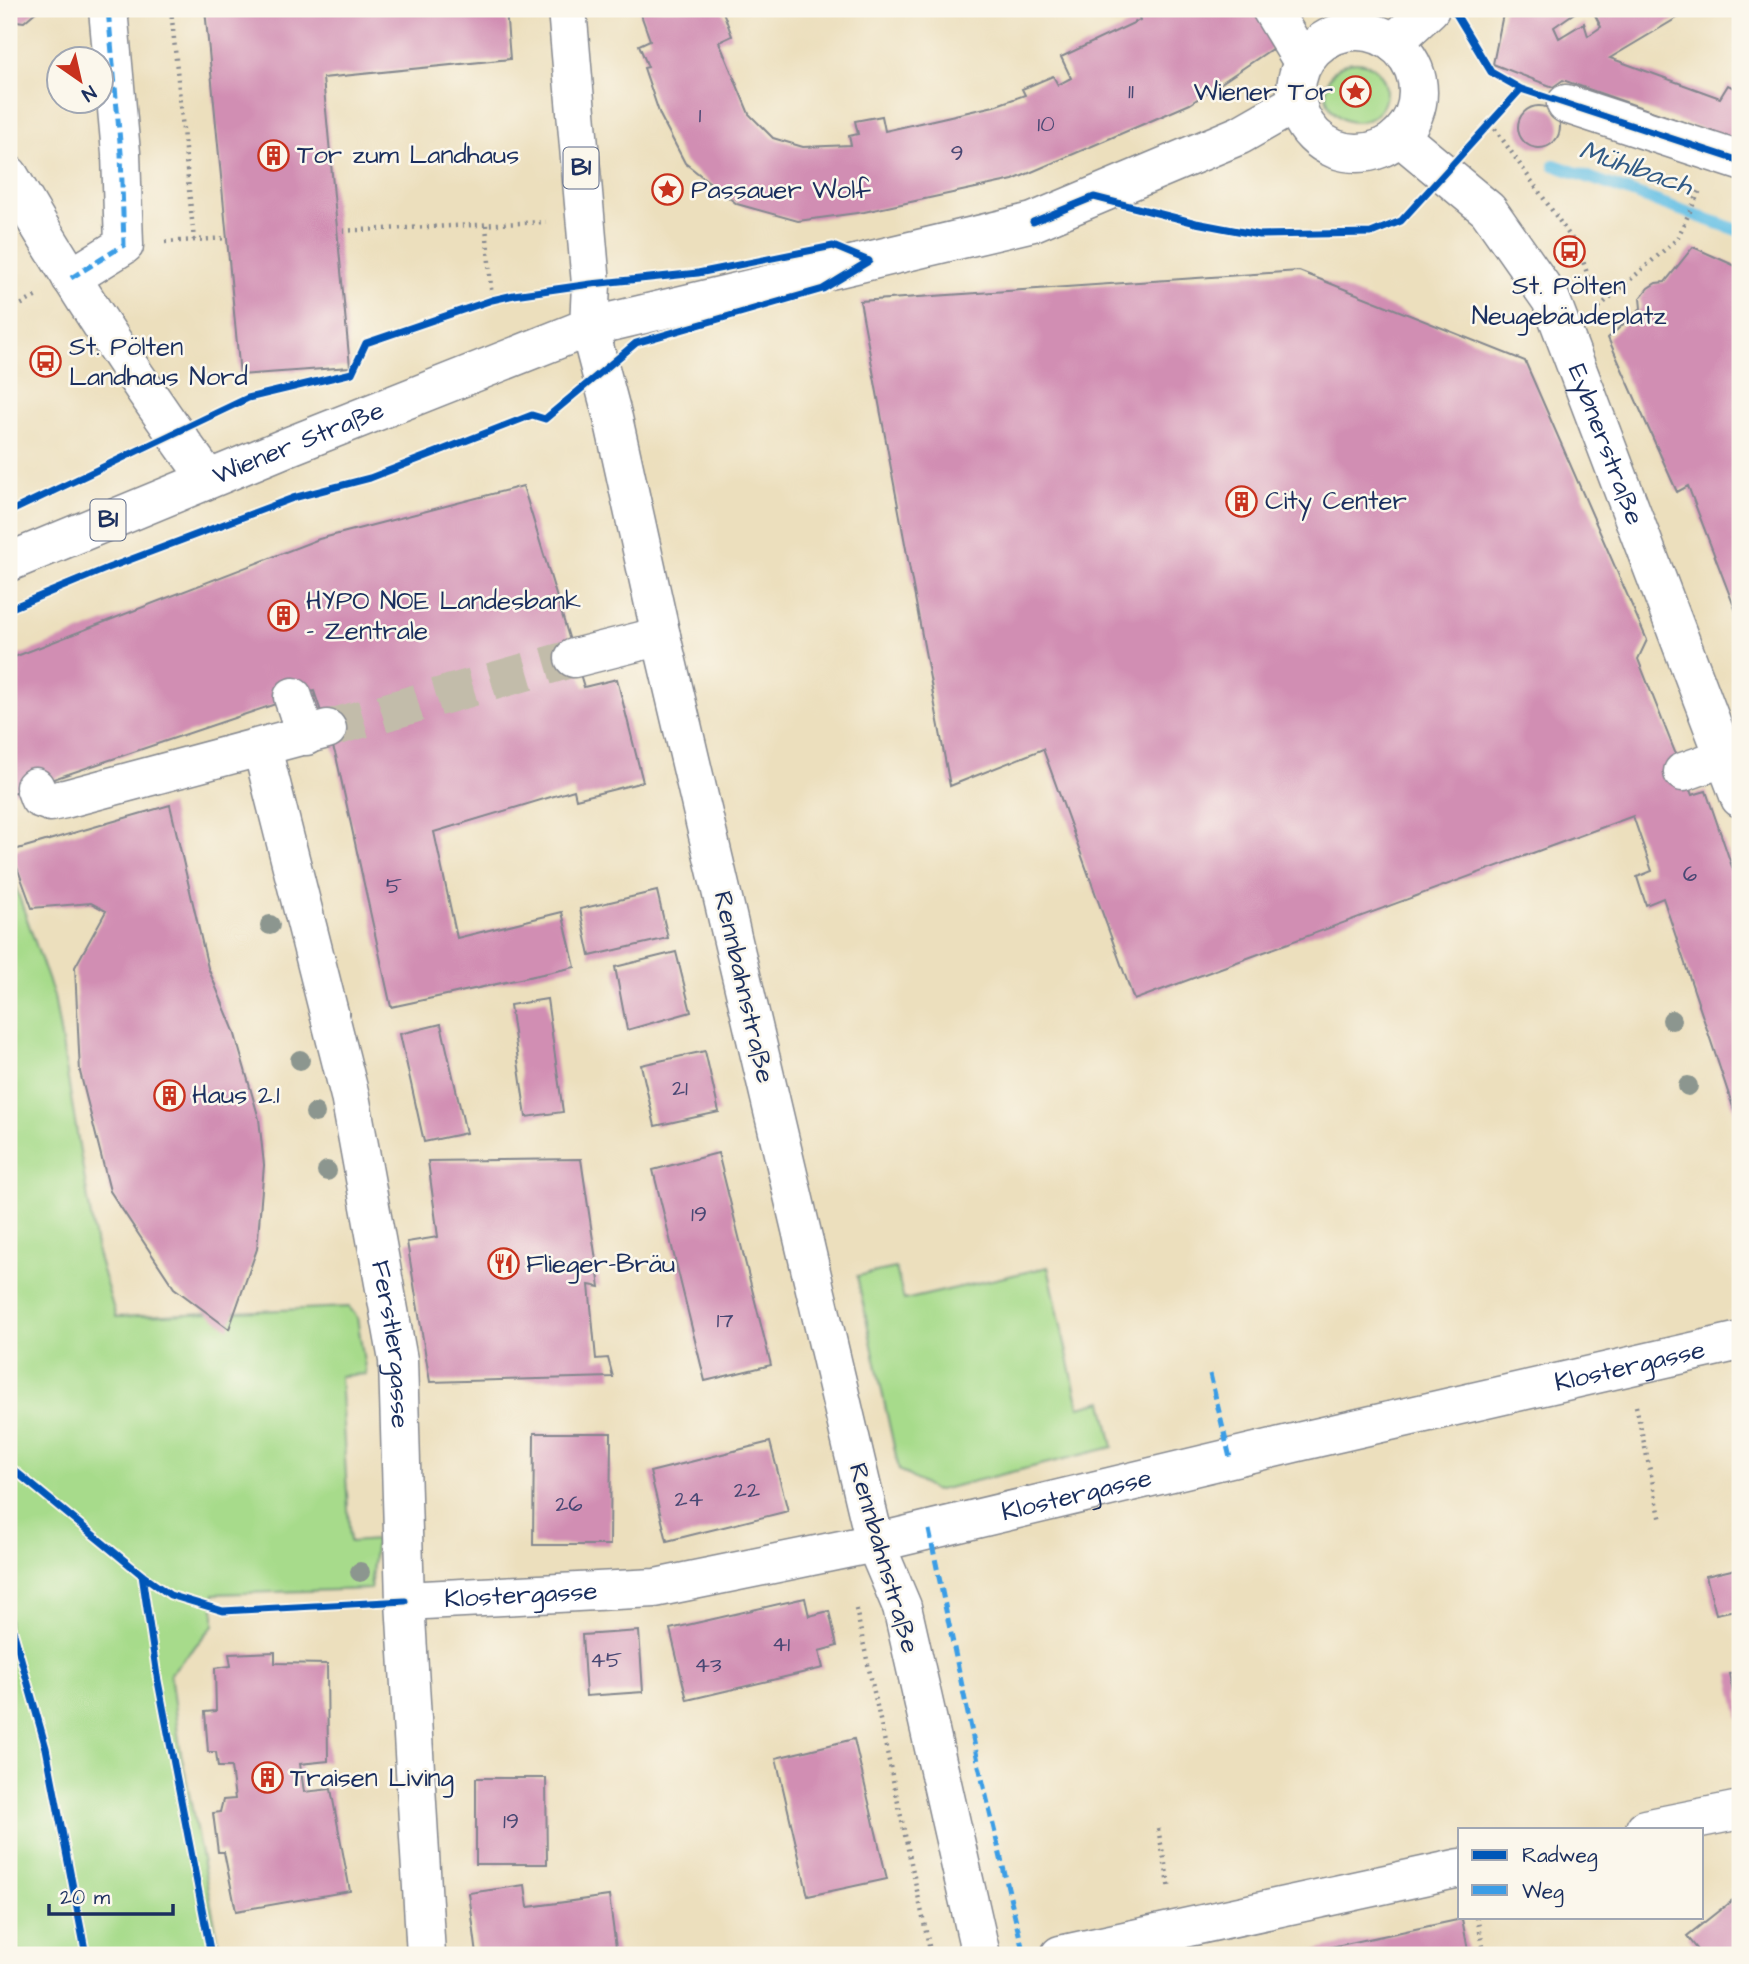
<svg xmlns="http://www.w3.org/2000/svg" width="1749" height="1964" font-family="'Architects Daughter',sans-serif">
<style>
.green{fill:#a7db8b;stroke:#618574;stroke-width:2}
.lines{fill:none;stroke-linecap:round;stroke-linejoin:round}
.stream{stroke:#67c1e5;stroke-width:12}
.building{fill:#d18eb3}
.minor-tunnel{stroke:#c2bcaa;stroke-width:38;stroke-dasharray:38 19;stroke-linecap:butt}
.minor-casing{stroke:#84878e;stroke-width:41}
.major-casing{stroke:#84878e;stroke-width:41}
.path{stroke:#84878e;stroke-width:4.5;stroke-dasharray:2 5;stroke-linecap:butt}
.minor{stroke:#fff;stroke-width:38}
.major{stroke:#fff;stroke-width:38}
.quiet{stroke:#3b9de6;stroke-width:5;stroke-dasharray:10 5;stroke-linecap:butt}
.cycleway-casing{stroke:#fbf7ec;stroke-width:11}
.cycleway{stroke:#0057b8;stroke-width:7}
.tree{fill:#8c968f}
.labels{text-anchor:middle;dominant-baseline:central;stroke-width:5;stroke-linejoin:round;paint-order:stroke}
.number-label{font-size:23px;fill:#484773}
.shield{fill:#fbf7ec;stroke:#5e6b89;stroke-width:2}
.shield-label{font-size:24px;font-weight:bold;fill:#1b2f5e}
.poi-label{font-size:26px;fill:#1b2f5e;stroke:#fbf7ec;text-anchor:start}
.street-label{font-size:26px;fill:#1b2f5e;stroke:#fbf7ec}
.water-label{font-size:28px;font-style:italic;fill:#325b86;stroke:#fbf7ec}
</style>
<rect width="100%" height="100%" fill="#fbf7ec"/>
<filter id="ink" filterUnits="userSpaceOnUse"><feTurbulence type="fractalNoise" baseFrequency=".0143" numOctaves="2"/><feDisplacementMap in="SourceGraphic" scale="14" xChannelSelector="R" yChannelSelector="G"/><feConvolveMatrix kernelMatrix="1 2 1 2 8 2 1 2 1" color-interpolation-filters="sRGB"/></filter>
<filter id="wash" filterUnits="userSpaceOnUse"><feTurbulence type="fractalNoise" baseFrequency=".00686" numOctaves="4" result="noise"/><feDisplacementMap in="SourceGraphic" scale="28" xChannelSelector="R" yChannelSelector="G"/><feGaussianBlur stdDeviation="1.57" result="paint"/><feColorMatrix in="noise" values="0 0 0 0 0 0 0 0 0 0 0 0 0 0 0 0 0 1.4 0 .05"/><feComposite in="paint" operator="in"/></filter>
<g filter="url(#wash)">
<rect width="100%" height="100%" fill="#ecdfbd"/>
<path class="green" d="M1326 92a30 30 0 1 1 60 0a30 30 0 1 1-60 0Z
M9 868 54 996 97 1253 116 1317 349 1307 357 1317 366 1374 340 1376 350 1542 376 1540 370 1589 214 1594V1625L170 1674 180 1748 221 1955H12L9 1939Z
M1048 1267 1079 1407 1103 1401 1113 1447 935 1491 899 1470 857 1276 896 1268 904 1300Z"/>
<g class="lines">
<path class="stream" d="M1554 165 1740 231"/>
</g>
<g id="blocks">
<path class="building" d="M9 9H39L24 22 9 20Z
M205 9H506L510 59 323 78 350 367 240 375Z
M639 9H722L732 36 719 42 749 114 773 138 803 147 851 145 849 136 858 134 855 121 882 116 885 131 994 106 1025 95 1022 89 1053 76 1058 85 1071 78 1061 57 1140 20 1136 9H1195L1196 11 1199 9H1254L1276 46 1190 104 1013 180 864 212 798 221 737 204 685 163 660 115 644 68 648 67 639 45 650 40Z
M1504 9H1580L1554 27 1559 38 1584 23 1588 36 1601 27 1592 9H1632L1634 11 1638 9H1692L1610 58 1720 98 1728 85 1740 91V142L1563 80 1553 87 1493 64Z
M1518 127a21 21 0 1 1 42 0a21 21 0 1 1-42 0Z
M1693 247 1740 268V622L1688 486 1677 492 1608 338 1641 308 1640 298 1648 288 1656 283 1665 282Z
M1299 271 1525 361 1647 640 1638 659 1692 795 1706 791 1740 890V1128L1663 898 1646 905 1637 877 1652 871 1633 816 1134 1000 1043 749 950 786 860 301Z
M523 486 584 687 617 679 643 782 576 799 574 790 434 832 457 938 562 912 575 967 391 1007 336 756 314 691 9 794V659L319 539Z
M170 805 208 968 234 1031 259 1119 264 1165 257 1249 229 1329 174 1288 110 1191 80 1072 75 967 106 911 91 903 32 908 11 851Z
M657 891 668 938 590 956 580 909Z
M676 952 691 1012 627 1030 615 967Z
M547 999 563 1112 526 1117 510 1005Z
M441 1024 466 1133 424 1142 400 1034Z
M705 1051 719 1112 655 1126 641 1065Z
M718 1153 771 1365 705 1381 653 1170Z
M581 1159 600 1287 589 1285 596 1359 608 1358 613 1377 430 1382 407 1242 438 1237 428 1161Z
M534 1433H611L610 1545H533Z
M770 1442 788 1511 667 1541 650 1472Z
M1740 1568V1609L1716 1614 1706 1576Z
M805 1598 809 1616 829 1611 837 1646 819 1651 823 1668 687 1700 670 1629Z
M639 1631 643 1692 586 1696 582 1635Z
M275 1652V1663L327 1664 328 1761 300 1764 304 1792 331 1789 350 1891 236 1911 224 1852H218L213 1813 220 1812 223 1800 235 1799 231 1767H218L216 1752H208L205 1712 216 1711 215 1668 231 1666 229 1654Z
M1740 1673V1719H1739L1729 1674Z
M854 1739 887 1879 808 1896 776 1758Z
M476 1778H546L547 1864H476Z
M525 1885 528 1907 609 1896 617 1955H477L469 1893Z
M1740 1894V1955H1702L1687 1936Z
M1462 1919 1469 1955H1298V1954Z"/>
</g>
</g>
<g filter="url(#ink)">
<use href="#blocks" fill-opacity="0" stroke="#84878e" stroke-width="2"/>
<g class="lines">
<path class="minor-tunnel" d="M327 729 574 658"/>
<defs>
<g id="minor">
<path d="M1271 9 1303 62"/>
<circle cx="1357" cy="92" r="61"/>
<path d="M1393 43 1430 9"/>
<path d="M1566 104 1740 161"/>
<path id="s1" d="M1399 136 1488 210 1551 300 1740 798"/>
<path d="M9 175C70 279 136 381 208 479"/>
<path d="M71 278 124 245 121 153 108 9"/>
<path d="M574 658 661 636"/>
<path d="M293 697 306 736"/>
<path id="s2" d="M262 748 350 1096 398 1360 405 1601 426 1955"/>
<path d="M1683 772 1725 757"/>
<path d="M35 787 39 798 50 802 65 799 327 729"/>
<path id="s3" d="M405 1601 655 1588 875 1543 1298 1442 1740 1341"/>
<path d="M1645 1829 1740 1810"/>
<path d="M981 1955 902 1607 875 1543 661 636 613 418 589 327 1033 222 1240 135 1296 103"/>
<path d="M1060 1955 1460 1868"/>
</g>
<g id="major">
<path id="s4" d="M9 562 287 447 589 327 591 284 567 9"/>
</g>
</defs>
<use href="#minor" class="minor-casing"/>
<use href="#major" class="major-casing"/>
<path class="path" d="M171 9 194 240
M1491 123 1579 249 1590 282
M486 225 492 300
M336 231 546 222
M165 242 227 238
M1599 307 1677 239 1700 190
M9 311 37 296
M1636 1406 1661 1521
M856 1609 931 1955
M1158 1829 1170 1889
M1477 1917 1483 1946"/>
<use href="#minor" class="minor"/>
<use href="#major" class="major"/>
<path class="quiet" d="M71 278 124 245 121 153 108 9
M1210 1374 1230 1458
M929 1530 979 1766 1024 1955"/>
<defs>
<path id="cycleway" d="M1449 9 1456 14 1491 72 1521 89 1740 161
M1033 222 1094 197 1196 223 1259 235 1371 233 1401 221 1521 89
M9 512 248 398 352 373 366 343 492 300 514 295 591 284 698 273 833 246 869 261
M9 609 108 568 293 498 370 478 532 415 545 419 636 343 823 289 869 261
M9 1466 142 1575 170 1595 223 1611 405 1601
M142 1575 157 1676 211 1955
M9 1616 46 1748 86 1955"/>
</defs>
<use href="#cycleway" class="cycleway-casing"/>
<use href="#cycleway" class="cycleway"/>
</g>
<g class="tree">
<circle cx="270" cy="925" r="10"/>
<circle cx="1672" cy="1020" r="10"/>
<circle cx="300" cy="1060" r="10"/>
<circle cx="1688" cy="1086" r="10"/>
<circle cx="315" cy="1113" r="10"/>
<circle cx="327" cy="1171" r="10"/>
<circle cx="360" cy="1572" r="10"/>
</g>
</g>
<defs>
<symbol id="sight-ring" viewBox="-11 -11 22 22"><circle r="9.5" fill="#fbf7ec" stroke="#c8321e" stroke-width="1.5"/><path d="M0-6L1.8-2.2L6-1.7L2.9 1.2L3.7 5.4L0 3.3L-3.7 5.4L-2.9 1.2L-6-1.7L-1.8-2.2Z" fill="#c8321e"/></symbol>
<symbol id="building-ring" viewBox="-11 -11 22 22"><circle r="9.5" fill="#fbf7ec" stroke="#c8321e" stroke-width="1.5"/><path d="M-4-6H4V6H1V3H-1V6H-4ZM-2.5-4.3h1.7v1.8h-1.7ZM.8-4.3h1.7v1.8H.8ZM-2.5-1h1.7V.8h-1.7ZM.8-1h1.7V.8H.8Z" fill="#c8321e"/></symbol>
<symbol id="bus-ring" viewBox="-11 -11 22 22"><circle r="9.5" fill="#fbf7ec" stroke="#c8321e" stroke-width="1.5"/><path d="M-5-6H5V4H4V6H2V4H-2V6H-4V4H-5ZM-3.5-4V0h7V-4ZM-3.5 1.2v1.5H-2V1.2ZM2 1.2v1.5H3.5V1.2Z" fill="#c8321e"/></symbol>
<symbol id="restaurant-ring" viewBox="-11 -11 22 22"><circle r="9.5" fill="#fbf7ec" stroke="#c8321e" stroke-width="1.5"/><path d="M-5-6h1v4h1v-4h1v4h1v-4h1v5L-1.5 .5V6h-2V.5L-5-1ZM5-6V6H3V1.5H1.5Q1.5-4 5-6Z" fill="#c8321e"/></symbol>
</defs>
<g fill-rule="evenodd">
<use href="#sight-ring" x="1338" y="74" width="35" height="35"/>
<use href="#building-ring" x="256" y="138" width="35" height="35"/>
<use href="#sight-ring" x="650" y="172" width="35" height="35"/>
<use href="#bus-ring" x="1552" y="234" width="35" height="35"/>
<use href="#bus-ring" x="28" y="344" width="35" height="35"/>
<use href="#building-ring" x="1224" y="484" width="35" height="35"/>
<use href="#building-ring" x="266" y="598" width="35" height="35"/>
<use href="#building-ring" x="152" y="1078" width="35" height="35"/>
<use href="#restaurant-ring" x="486" y="1246" width="35" height="35"/>
<use href="#building-ring" x="250" y="1760" width="35" height="35"/>
</g>
<g class="labels">
<g class="number-label">
<text x="1131" y="91">11</text>
<text x="700" y="115">1</text>
<text x="1046" y="124">10</text>
<text x="957" y="153">9</text>
<text x="1690" y="874">6</text>
<text x="394" y="886">5</text>
<text x="680" y="1088">21</text>
<text x="699" y="1214">19</text>
<text x="725" y="1320">17</text>
<text x="747" y="1490">22</text>
<text x="689" y="1499">24</text>
<text x="569" y="1504">26</text>
<text x="781" y="1644">41</text>
<text x="606" y="1660">45</text>
<text x="708" y="1665">43</text>
<text x="511" y="1821">19</text>
</g>
<g class="shield">
<rect x="563.5" y="147.5" width="35" height="41" rx="5"/>
<rect x="90.5" y="499.5" width="35" height="41" rx="5"/>
</g>
<g class="shield-label">
<text x="581" y="168">B1</text>
<text x="108" y="520">B1</text>
</g>
<g class="poi-label">
<text x="1333" y="92" text-anchor="end">Wiener Tor</text>
<text x="297" y="155">Tor zum Landhaus</text>
<text x="691" y="190">Passauer Wolf</text>
<text x="1569" y="286" text-anchor="middle">St. Pölten<tspan x="1569" dy="30">Neugebäudeplatz</tspan></text>
<text x="69" y="347">St. Pölten<tspan x="69" dy="30">Landhaus Nord</tspan></text>
<text x="1265" y="501">City Center</text>
<text x="306" y="601">HYPO NOE Landesbank<tspan x="306" dy="30">- Zentrale</tspan></text>
<text x="192" y="1095">Haus 2.1</text>
<text x="526" y="1264">Flieger-Bräu</text>
<text x="290" y="1778">Traisen Living</text>
</g>
<g class="street-label">
<text stroke="none"><textPath href="#s4" startOffset="313">Wiener Straße</textPath></text>
<text stroke="none"><textPath href="#s1" startOffset="380">Eybnerstraße</textPath></text>
<text transform="translate(744 987) rotate(77)">Rennbahnstraße</text>
<text stroke="none"><textPath href="#s2" startOffset="611">Ferstlergasse</textPath></text>
<text stroke="none"><textPath href="#s3" startOffset="1250">Klostergasse</textPath></text>
<text stroke="none"><textPath href="#s3" startOffset="682">Klostergasse</textPath></text>
<text transform="translate(884 1558) rotate(74)">Rennbahnstraße</text>
<text stroke="none"><textPath href="#s3" startOffset="116">Klostergasse</textPath></text>
</g>
<g class="water-label">
<text transform="translate(1636 168) rotate(19)">Mühlbach</text>
</g>
</g>
<rect width="1749" height="1964" fill="none" stroke="#fbf7ec" stroke-width="35"/>
<rect x="1458" y="1828" width="245" height="91" fill="#fbf7ec" stroke="#a1a7b3" stroke-width="2"/>
<rect x="1472" y="1850" width="35" height="10" fill="#0057b8" stroke="#a1a7b3" stroke-width="2"/>
<text x="1522" y="1862" font-size="21" fill="#1b2f5e">Radweg</text>
<rect x="1472" y="1885" width="35" height="10" fill="#3b9de6" stroke="#a1a7b3" stroke-width="2"/>
<text x="1522" y="1898" font-size="21" fill="#1b2f5e">Weg</text>
<g transform="translate(80 80) rotate(146)"><circle r="33" fill="#fbf7ec" stroke="#a1a7b3" stroke-width="2"/>
<path d="M0-5L12 26L0 18L-12 26Z" fill="#c8321e"/>
<text y="-10" font-size="19" font-weight="bold" text-anchor="middle" fill="#1b2f5e">N</text>
</g>
<path d="M49 1904v10h124v-10" fill="none" stroke="#1b2f5e" stroke-width="3.5"/>
<text x="60" y="1904" font-size="21" fill="#1b2f5e" stroke="#fbf7ec" stroke-width="5" paint-order="stroke">20 m</text>
</svg>
